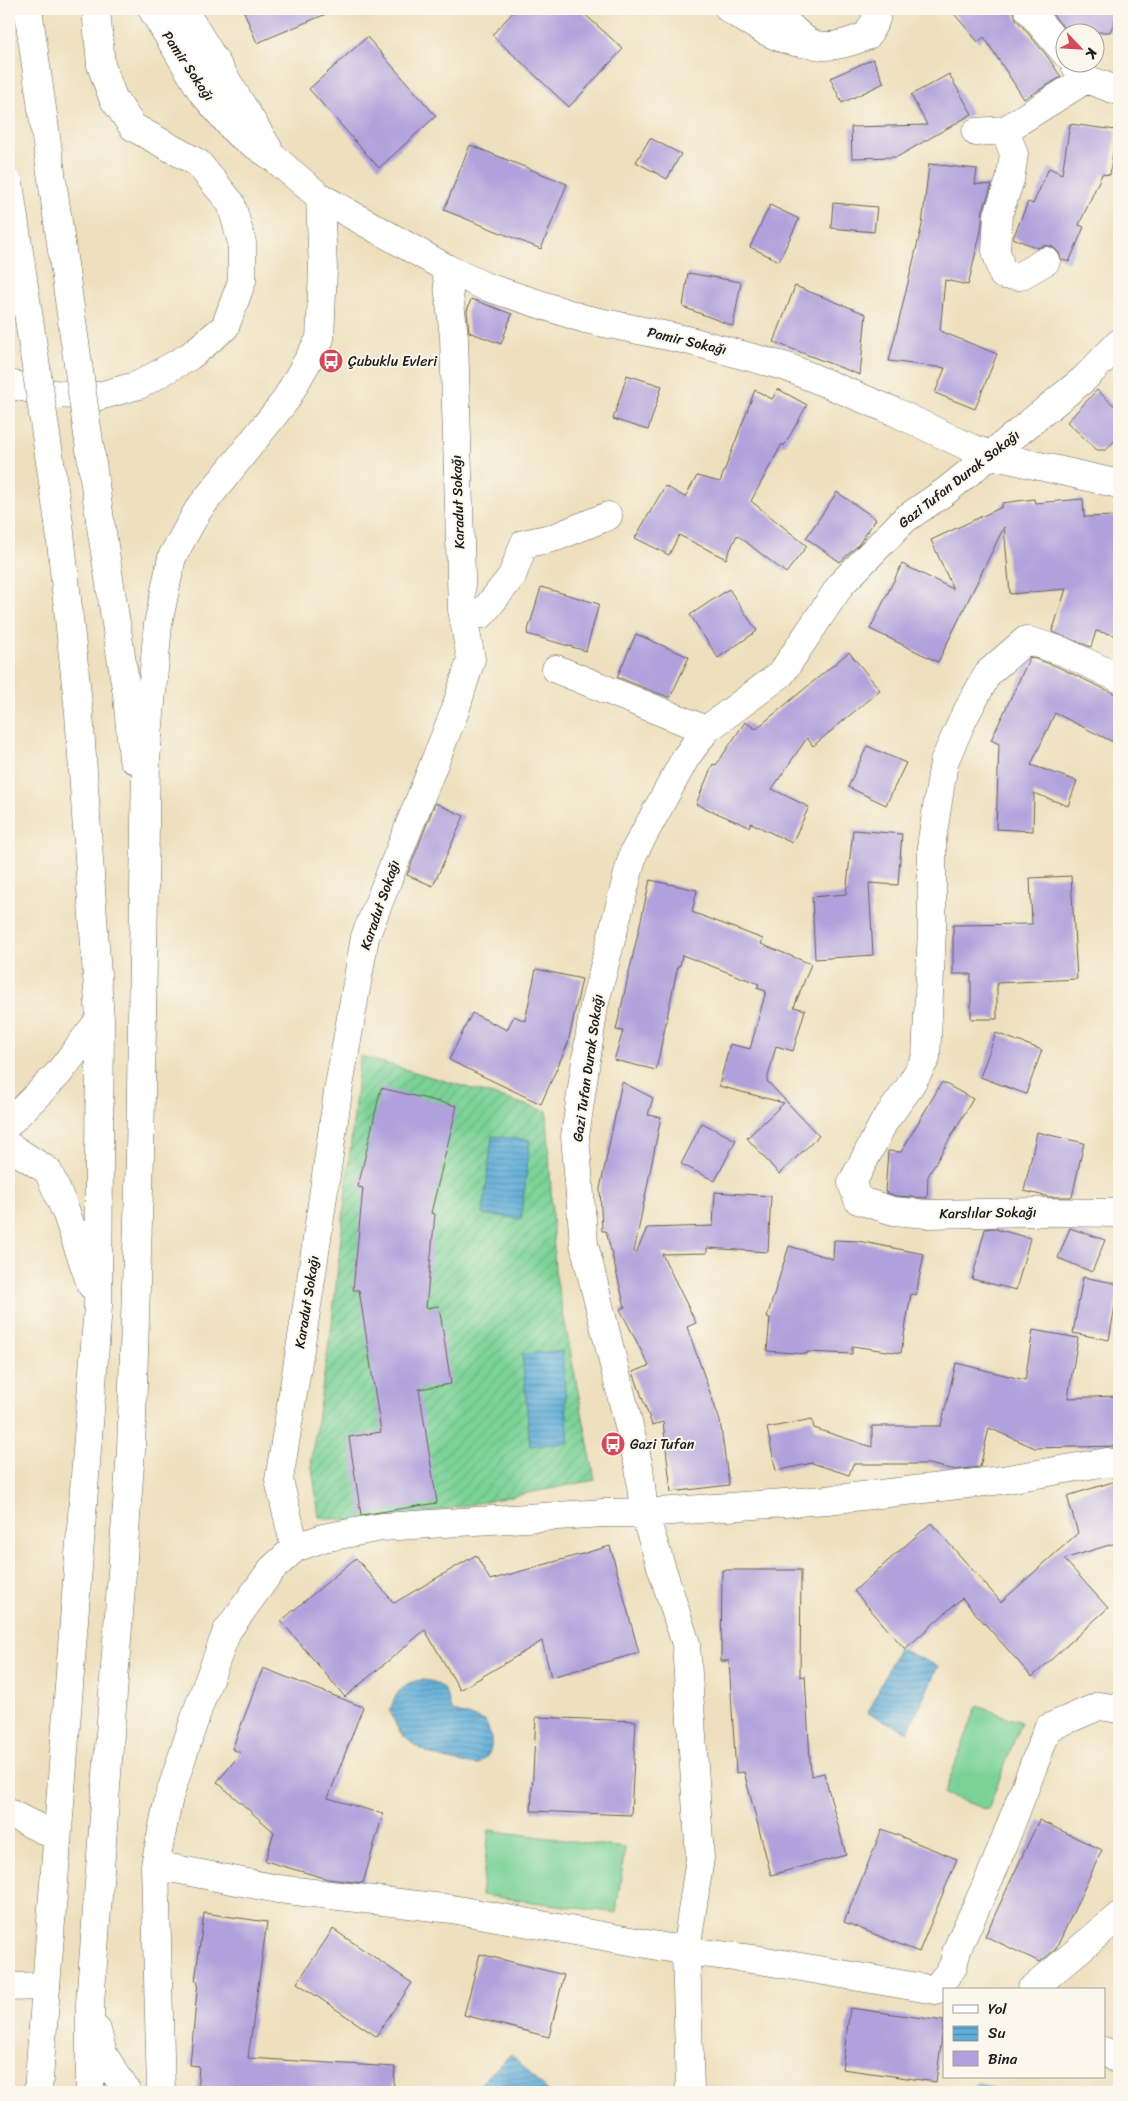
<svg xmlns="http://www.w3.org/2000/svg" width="1128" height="2101" font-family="Sriracha,sans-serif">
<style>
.grass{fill:#7ad297;stroke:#4b775a}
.garden{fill:url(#garden-furrows);stroke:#4b775a}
.water{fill:url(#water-rules);stroke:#3e647a}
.building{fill:#b0a1dc}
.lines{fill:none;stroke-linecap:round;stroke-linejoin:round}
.minor-casing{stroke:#666155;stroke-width:29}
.highway-casing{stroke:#666155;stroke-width:29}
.minor{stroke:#fff;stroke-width:28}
.highway{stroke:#fff;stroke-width:28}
.highway-bridge-casing{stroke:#666155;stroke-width:29;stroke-linecap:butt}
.highway-bridge{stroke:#fff;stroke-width:28}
.labels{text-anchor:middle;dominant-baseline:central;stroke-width:4;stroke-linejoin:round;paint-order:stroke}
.street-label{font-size:14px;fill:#1c1c1c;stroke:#fbf7ec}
.poi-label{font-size:14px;fill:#1c1c1c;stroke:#fbf7ec;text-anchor:start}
</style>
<defs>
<pattern id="garden-furrows" width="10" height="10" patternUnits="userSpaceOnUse" patternTransform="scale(1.25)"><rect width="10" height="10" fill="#7ad297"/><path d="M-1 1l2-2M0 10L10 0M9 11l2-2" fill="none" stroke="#69b482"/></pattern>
<pattern id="water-rules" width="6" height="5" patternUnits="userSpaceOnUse" patternTransform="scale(1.25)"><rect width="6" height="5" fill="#5fadd8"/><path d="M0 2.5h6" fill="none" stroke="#4e8cae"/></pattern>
</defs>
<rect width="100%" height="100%" fill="#fbf7ec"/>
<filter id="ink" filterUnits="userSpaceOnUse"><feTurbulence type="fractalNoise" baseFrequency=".02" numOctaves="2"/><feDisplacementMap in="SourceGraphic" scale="10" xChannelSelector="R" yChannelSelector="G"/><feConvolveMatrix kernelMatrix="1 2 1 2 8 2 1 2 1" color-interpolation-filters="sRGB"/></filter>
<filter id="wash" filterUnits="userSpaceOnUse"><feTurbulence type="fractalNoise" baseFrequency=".0096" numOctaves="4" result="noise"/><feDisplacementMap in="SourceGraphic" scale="20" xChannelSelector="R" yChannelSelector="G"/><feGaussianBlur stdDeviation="1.12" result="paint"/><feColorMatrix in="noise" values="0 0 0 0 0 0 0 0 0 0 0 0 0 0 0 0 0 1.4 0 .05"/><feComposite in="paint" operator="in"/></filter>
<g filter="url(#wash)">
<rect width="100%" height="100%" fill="#eee0be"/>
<path class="grass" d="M977 1706 1021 1722 988 1810 944 1794Z
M489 1830 625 1848 616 1913 481 1895Z"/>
<path class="garden" d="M360 1056 547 1111 555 1271 595 1480 376 1523 319 1517 311 1460 332 1323Z"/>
<path class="water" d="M492 1136 530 1140 521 1219 483 1214Z
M562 1351 569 1443 530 1446 522 1354Z
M898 1648 938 1666 908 1732 868 1713Z
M420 1680C441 1680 447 1690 451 1710 460 1716 474 1716 485 1721 493 1739 496 1752 478 1765 449 1762 416 1754 398 1729 395 1724 393 1717 390 1711 396 1693 400 1684 420 1680Z
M511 2054 548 2092H472Z
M979 2082 997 2092H968Z"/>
<g id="blocks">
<path class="building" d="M243 9H338L257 43Z
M516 9H579L623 49 569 107 492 35Z
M950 9H1013L1016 19 1047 56 1061 77 1024 99 984 37 978 42Z
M1048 9H1119V11L1110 32H1076L1064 28Z
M367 37 436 116 379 168 309 89Z
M873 59 884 83 842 103 830 78Z
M949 74 972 114 897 157 852 158 851 127 927 125 911 95Z
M1070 124 1116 130 1110 175 1102 174 1079 225 1084 227 1069 262 1061 259 1059 253 1053 247 1046 245 1037 248 1013 238 1028 202 1033 204 1049 168 1062 174Z
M650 138 681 154 667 179 636 162Z
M470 145 567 184 541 249 444 210Z
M929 164 977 169 975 184 992 185 983 210 981 231 968 285 945 280 940 331 997 354 975 409 935 393 945 368 889 361 922 225Z
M833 203 877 207 874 232 831 228Z
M770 205 799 219 779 261 750 247Z
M688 273 741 282 733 326 683 307Z
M795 286 866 314 860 375 774 342Z
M471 299 512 314 501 344 469 332 467 311Z
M627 375 662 386 648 430 613 419Z
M778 389 807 405 784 446 782 444 751 501 807 546 786 573 737 535 726 559 679 535 669 555 635 538 665 486 685 497 697 476 720 482 755 390 772 399Z
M1097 390 1119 410V436L1106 450H1097L1067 422Z
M837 492 876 519 859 544 840 562 806 538Z
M1034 499 1035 503 1083 499 1084 517 1119 516V636L1096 631 1091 647 1052 632 1066 589 1010 594 1004 527 938 662 870 629 902 564 953 589 931 540 1002 507V503Z
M541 587 599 604 586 651 527 634Z
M729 589 757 631 718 658 690 615Z
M636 634 689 657 670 698 617 677Z
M849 652 880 690 813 746 807 738 772 789 809 807 792 843 751 823 749 827 696 804 713 764 716 765 745 722 756 729Z
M1030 657 1056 666 1119 696V745L1055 713 1031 765 1077 781 1068 806 1034 793 1033 831 996 829 999 744 991 740Z
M867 746 906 763 886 805 848 787Z
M435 803 464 816 433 886 407 875Z
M853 830 902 834 898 885 869 883 873 955 815 959 812 897 846 894Z
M1071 876 1077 979 997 983V1019H971V974H953V925L1032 924 1030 878Z
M650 880 697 890 692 912 763 939 761 944 811 964 794 1007 805 1010 793 1051 776 1046 767 1081 819 1136 779 1174 747 1138 784 1103 719 1086 730 1044 750 1049 766 991 757 988 759 984 682 955 680 966 678 965 656 1070 614 1060 623 1031 616 1030Z
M536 969 582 979 568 1043 541 1104 449 1060 472 1013 507 1030 514 1016 525 1021Z
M996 1033 1042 1050 1026 1094 980 1077Z
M622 1082 653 1098 648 1115 661 1117 634 1252 636 1253 647 1228 713 1226 715 1192 771 1196 768 1252 707 1248V1253L662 1254 696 1323 687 1327 720 1421 729 1485 671 1492 663 1422 652 1425 633 1372 649 1366 620 1309 625 1307 606 1231H602L600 1189Z
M942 1082 973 1099 928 1176 927 1198 896 1196 885 1192 888 1151 901 1152Z
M381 1088 457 1106 431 1213 435 1214 426 1308 439 1306 451 1384 419 1389 437 1503 361 1515 349 1437 381 1432 359 1290H353L363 1188 358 1187Z
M702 1123 736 1140 715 1181 681 1164Z
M1037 1132 1084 1143 1072 1197H1049L1024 1191Z
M992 1228 1030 1238 1016 1290 972 1279 985 1229Z
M1070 1228 1105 1240 1092 1272 1058 1258Z
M834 1240 858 1241 924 1254 916 1295 911 1294 901 1353 852 1346V1354L807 1352V1354L767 1351 770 1318 767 1317 789 1246 833 1259Z
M1083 1277 1119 1284 1109 1340 1073 1333Z
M1033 1330 1078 1338 1068 1398 1116 1396 1117 1446 1035 1448 989 1428 980 1467 956 1470 928 1464H853L849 1475 812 1463 776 1471 767 1428 812 1419 814 1428 872 1447V1426H941L956 1363 1025 1380Z
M1119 1480V1542L1064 1559 1108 1608 1032 1677 962 1598 905 1649 854 1591 931 1523 1001 1602 1078 1533 1067 1496Z
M610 1546 639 1653 551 1677 542 1641 460 1690 425 1630 345 1697 281 1621 356 1558 394 1603 476 1555 490 1580Z
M722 1570H801L800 1677 805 1676 811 1776 824 1773 846 1855 771 1875 744 1772 736 1773 729 1661H721Z
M263 1668 363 1707 328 1798 383 1814 363 1883 328 1879 265 1861 274 1832 217 1782 241 1753 232 1749Z
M536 1717 636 1721 631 1815 531 1811Z
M1039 1820 1102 1850 1056 1949 1040 1962 985 1936Z
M882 1829 957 1859 919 1952 844 1922Z
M204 1913 267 1922 248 2058 395 2067 393 2092H197L199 2066 190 2065 198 1981H195Z
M333 1929 412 1983 376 2036 297 1983Z
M480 1954 564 1975 549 2037 464 2015Z
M850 2008 944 2021 936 2082 842 2069Z"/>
</g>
</g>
<g filter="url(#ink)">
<use href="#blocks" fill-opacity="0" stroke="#666155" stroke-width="1"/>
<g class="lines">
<defs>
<path id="minor" d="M152 9 202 92 237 133 274 158 320 197 446 268 484 286 585 319 687 340 787 367 893 411 971 448 991 455 1119 484
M183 9 268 148
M729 9C750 22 776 40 801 43
M775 9C782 19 803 42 816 45 833 49 852 41 867 36L876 19
M1028 9 1066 54
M1075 65 1086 79 1119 91
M1005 130 1014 154 1010 180 998 215 996 251 1003 275 1020 276 1046 261
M976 132 1005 130 1086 79
M462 610 482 614 512 576 524 544 556 537 608 516
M556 669 706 730
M1119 678 1062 651 1026 640 988 673 963 719 944 762 932 840V930L926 1058 908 1089 884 1122 852 1183 858 1200 893 1211 927 1214 1036 1212 1119 1213
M295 1548 279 1480 310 1287 338 1092 365 937 455 711 471 659 462 610 454 337 446 268
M9 1813 57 1837
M155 1865 278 1889 452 1909 686 1951 760 1960 935 1990 953 1967 957 1949 994 1868 1048 1728 1099 1706 1119 1709
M9 1987 46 1986
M1031 1990 1119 1916
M1104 2051 1119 2060
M161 2092 155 1865 169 1797 199 1706 227 1631 272 1569 295 1548 323 1538 382 1527 604 1513H644L827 1500 1002 1480 1107 1462 1119 1464
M690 2092 686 1951 700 1858 686 1644 644 1513 639 1467 584 1244 575 1136 594 1006 633 854 686 757 706 730 781 674 842 583 905 519 946 491 1084 379 1119 343"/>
<path id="highway" d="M9 384 53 394 99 396 139 385 190 356 225 327 242 281V243L231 203 198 163 133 127 113 98 101 65 96 9
M100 520 127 695 133 759
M9 1123 58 1074 100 1019
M9 1146 48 1171 66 1212 91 1285
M97 2030 103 2054 127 2092
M38 2092 98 1306 100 1019 79 713 59 523
M90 2092V2004L131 1451 140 1155 146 759 158 624 172 557 198 510 285 401 320 339 323 269 320 197"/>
</defs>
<use href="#minor" class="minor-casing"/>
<use href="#highway" class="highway-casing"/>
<use href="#minor" class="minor"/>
<use href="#highway" class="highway"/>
<defs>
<path id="highway-bridge" d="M28 9 100 520
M9 184 59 523"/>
</defs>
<use href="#highway-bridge" class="highway-bridge-casing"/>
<use href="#highway-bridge" class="highway-bridge"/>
</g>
</g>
<defs>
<symbol id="bus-disc" viewBox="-11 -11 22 22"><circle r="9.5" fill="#d1495b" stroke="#fbf7ec"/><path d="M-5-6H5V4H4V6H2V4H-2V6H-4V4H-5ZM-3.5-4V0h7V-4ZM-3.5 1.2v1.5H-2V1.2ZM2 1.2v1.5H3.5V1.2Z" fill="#fff"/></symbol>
</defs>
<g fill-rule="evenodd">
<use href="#bus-disc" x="317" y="347" width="28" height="28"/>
<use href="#bus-disc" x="599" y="1430" width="28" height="28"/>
</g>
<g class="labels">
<g class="street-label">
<text transform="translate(188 66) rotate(56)">Pamir Sokağı</text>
<text transform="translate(687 341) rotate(13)">Pamir Sokağı</text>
<text transform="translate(959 479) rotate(-38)">Gazi Tufan Durak Sokağı</text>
<text transform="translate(458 502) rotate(-92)">Karadut Sokağı</text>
<text transform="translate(380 905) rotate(-71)">Karadut Sokağı</text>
<text transform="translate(588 1068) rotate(-82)">Gazi Tufan Durak Sokağı</text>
<text transform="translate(988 1213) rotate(-1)">Karslılar Sokağı</text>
<text transform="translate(307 1302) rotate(-81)">Karadut Sokağı</text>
</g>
<g class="poi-label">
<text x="348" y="361">Çubuklu Evleri</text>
<text x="630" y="1444">Gazi Tufan</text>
</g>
</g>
<rect width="1128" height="2101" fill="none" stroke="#fbf7ec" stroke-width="30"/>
<rect x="943" y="1988" width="162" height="90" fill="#fbf7ec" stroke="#a29f99"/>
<rect x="953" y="2005" width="25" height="8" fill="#ffffff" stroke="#a29f99"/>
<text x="988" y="2014" font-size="15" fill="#1c1c1c">Yol</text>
<rect x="953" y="2026" width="25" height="15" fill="url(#water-rules)" stroke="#a29f99"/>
<text x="988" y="2038" font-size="15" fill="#1c1c1c">Su</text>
<rect x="953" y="2051" width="25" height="15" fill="#b0a1dc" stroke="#a29f99"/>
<text x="988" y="2064" font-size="15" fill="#1c1c1c">Bina</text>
<g transform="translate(1080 48) rotate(115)"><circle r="24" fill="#fbf7ec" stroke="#a29f99"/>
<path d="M0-4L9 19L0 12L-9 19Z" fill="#d1495b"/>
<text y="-8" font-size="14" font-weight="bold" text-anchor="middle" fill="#1c1c1c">K</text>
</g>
</svg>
